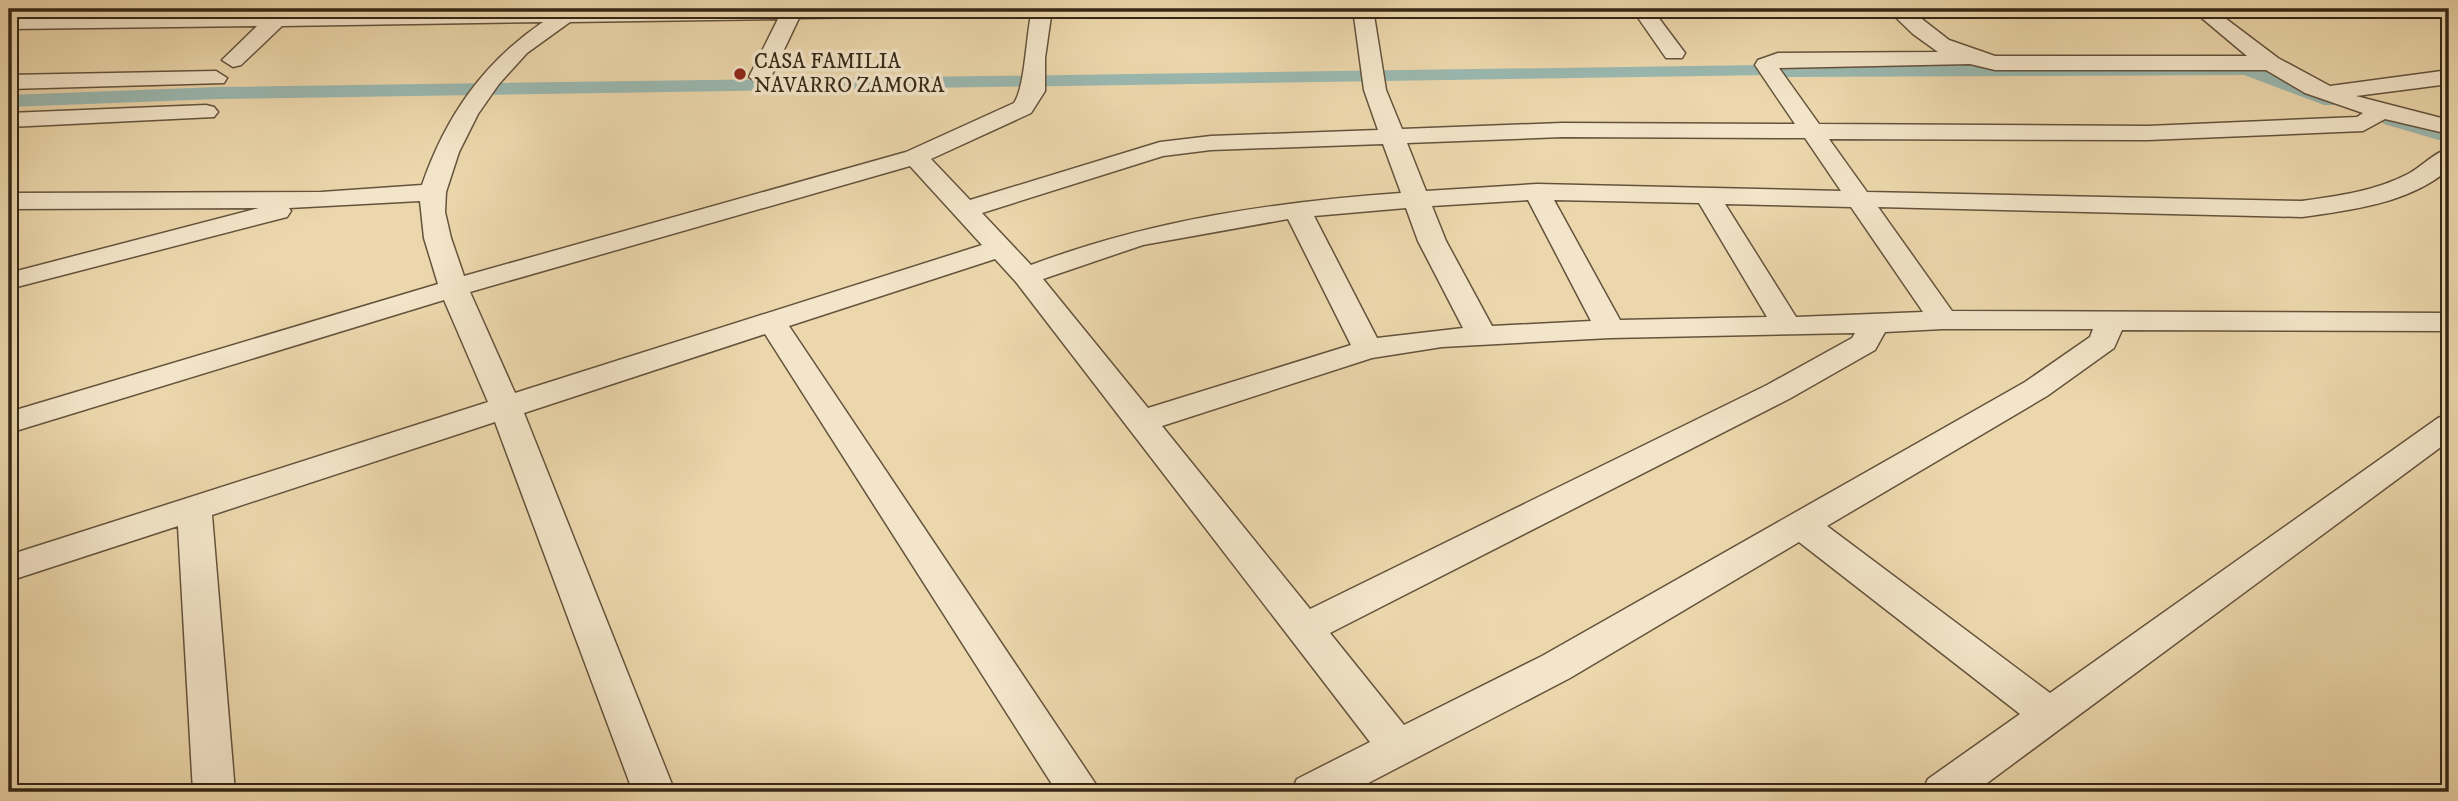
<svg xmlns="http://www.w3.org/2000/svg" width="2458" height="801" font-family="'IM FELL DW Pica',serif">
<style>
.lines{fill:none;stroke-linecap:round;stroke-linejoin:round}
.canal{fill:#9ab8b0;fill-rule:evenodd}
.minor-casing{stroke:#64533c;stroke-width:3}
.minor{fill:#f3e5c9;fill-rule:evenodd}
.poi-dot{fill:#8f2418;stroke:#f3e5c9;stroke-width:2.5}
.labels{text-anchor:middle;dominant-baseline:central;stroke-width:7;stroke-linejoin:round;paint-order:stroke}
.far-poi-label{font-size:21px;fill:#362716;stroke:#f3e5c9;text-anchor:start}
</style>
<rect width="100%" height="100%" fill="#ecd7ac"/>
<filter id="stains"><feTurbulence type="fractalNoise" baseFrequency=".00286" numOctaves="4"/><feColorMatrix values="0 0 0 0 .2 0 0 0 0 .09 0 0 0 0 .02 0 0 0 .5 -.17"/></filter>
<radialGradient id="worn" r=".72"><stop offset=".6" stop-color="#630" stop-opacity="0"/><stop offset="1" stop-color="#630" stop-opacity=".3"/></radialGradient>
<g class="lines">
<path class="canal" d="M2246 63 2338 97 2341 101 2338 105H2324L2244 75 1783 77 1773 71 1783 65Z
M1762 65 1772 71 1769 75 218 99 9 107V95L218 87Z
M2391 114 2449 130V143L2384 124 2380 120 2384 116Z"/>
<defs>
<path id="minor" d="M558 9H1052L1045 58V91L1031 113 931 159 970 200 1160 142 1211 136 1378 130 1364 90 1353 9H1373L1386 90 1402 129 1562 123 1795 124 1755 65 1758 60 1778 53 1938 52 1913 34 1887 9H1909L1949 40 1995 56H2247L2191 9H2213L2278 58 2330 86 2449 70V84L2356 96 2449 120V134L2385 119 2363 131 2148 140 1829 139 1867 192 2302 201C2338 196 2375 191 2408 174 2422 167 2434 152 2449 149V169C2410 203 2352 210 2302 217L1878 207 1952 311 2449 313V331L2122 330 2114 348 2047 396 1827 526 2050 693 2438 418 2449 414V441L1975 792H1922L1928 779 2020 714 1799 542 1570 678 1351 792H1291L1297 779 1370 742 1016 282 995 259 789 326 1101 792H1057L765 334 524 413 675 792H633L495 422 212 515 235 792H193L178 526 9 581V555L488 402 444 300 9 433V412L438 284 424 238 420 201 289 208 291 211 287 217 9 289V273L259 208 9 209V193L321 192 422 185C446 116 483 63 543 22L282 26 241 65 233 67 222 60 257 26 9 29V17ZM1031 15C1026 38 1025 87 1014 103L906 152 464 276 451 238 445 212 446 192 459 152 478 114 499 84 527 53 570 22 778 19 749 77 760 84 771 77 799 18ZM1970 64 1995 70H2266L2305 93 2363 113 2357 117 2148 126 1819 124 1779 68ZM1562 137 1805 138 1841 191 1537 184 1426 191 1407 143ZM1383 144 1401 193C1274 202 1151 220 1031 265L982 213 1163 156 1211 150ZM910 166 982 245 515 393 470 292ZM1528 200 1591 321 1492 326 1446 241 1432 206ZM1554 200 1699 203 1767 317 1620 320ZM1725 204 1851 207 1923 312 1796 317ZM1406 208 1418 241 1463 328 1377 338 1314 216ZM1288 219 1351 345 1148 408 1043 279 1143 245ZM1943 329H2093L2090 337 2025 382 1542 656 1404 725 1330 633 1789 399 1875 350 1885 332ZM1855 333 1852 338 1767 385 1310 609 1162 426 1372 358 1442 347 1610 338Z
M1632 9H1652L1685 53 1682 58H1666Z
M216 71 227 78 224 83 9 89V75Z
M206 105 214 107 218 112 214 117 9 127V113Z"/>
</defs>
<use href="#minor" class="minor-casing"/>
<use href="#minor" class="minor"/>
</g>
<circle class="poi-dot" cx="740" cy="74" r="7"/>
<g class="labels">
<g class="far-poi-label">
<text x="754" y="62">CASA FAMILIA<tspan x="754" dy="24">NAVARRO ZAMORA</tspan></text>
</g>
</g>
<rect width="2458" height="801" fill="none" stroke="#ecd7ac" stroke-width="35"/>
<rect x="10" y="10" width="2437" height="780" fill="none" stroke="#362716" stroke-width="3.5"/>
<rect x="18" y="18" width="2423" height="766" fill="none" stroke="#362716" stroke-width="2"/>
<rect width="100%" height="100%" filter="url(#stains)"/>
<rect width="100%" height="100%" fill="url(#worn)"/>
</svg>
